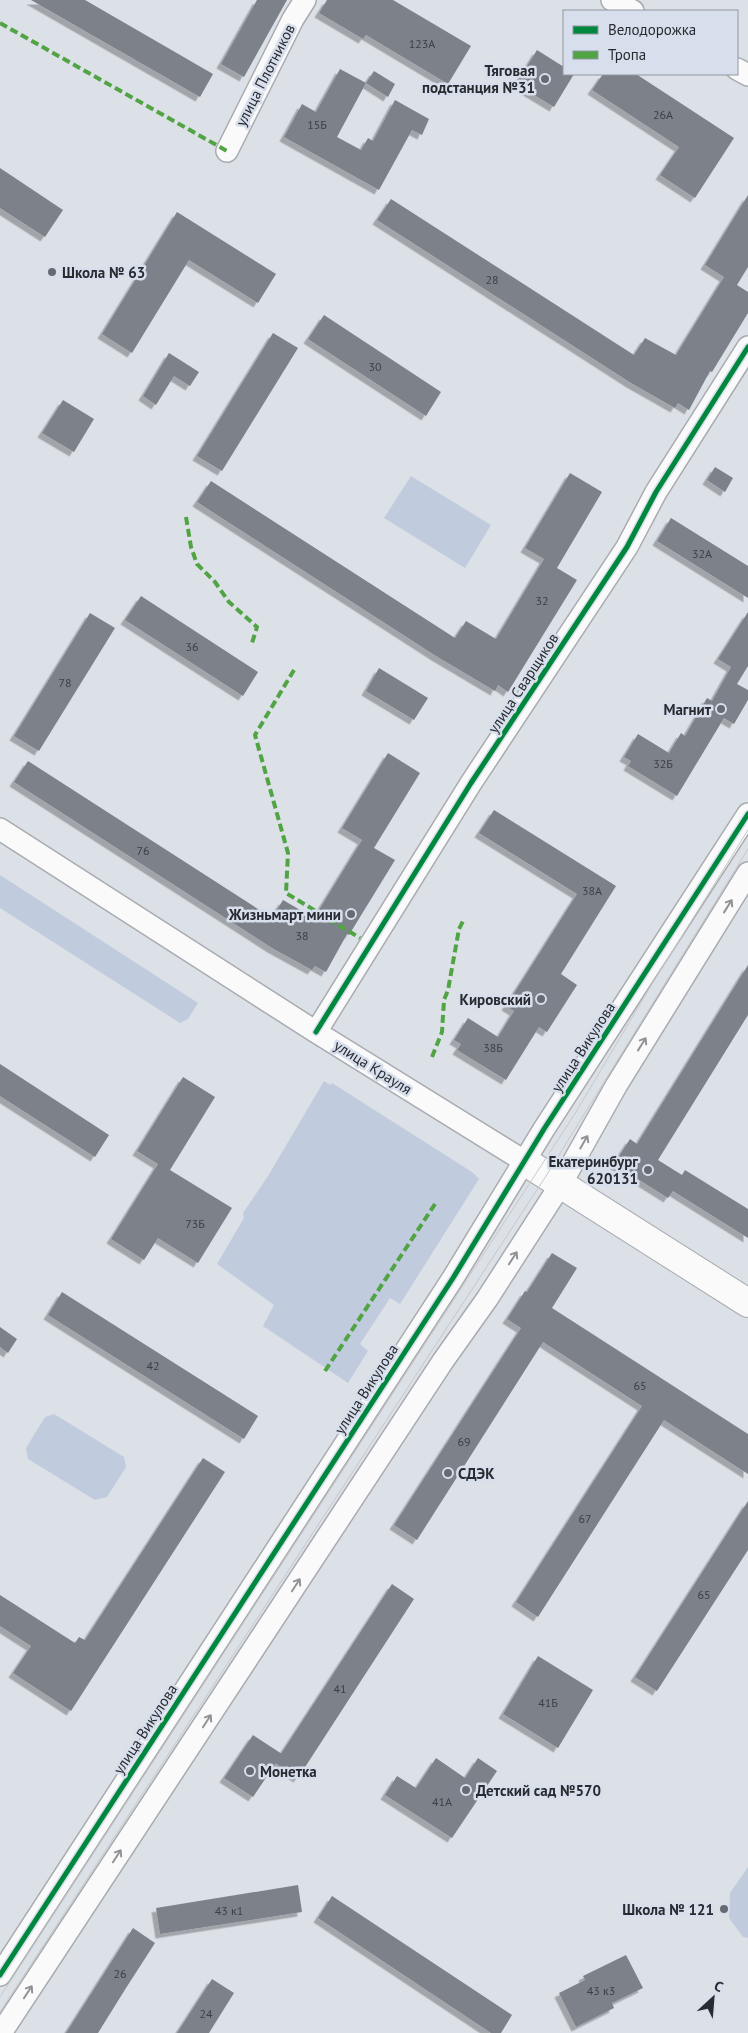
<svg xmlns="http://www.w3.org/2000/svg" width="748" height="2033" font-family="'PT Sans',sans-serif">
<style>
.green{fill:#c0cbdd}
.building{fill:#7c818a;filter:url(#shadow)}
.lines{fill:none;stroke-linecap:round;stroke-linejoin:round}
.minor-casing{stroke:#a8abb0;stroke-width:24}
.major-casing{stroke:#a8abb0;stroke-width:30}
.minor{stroke:#fafafb;stroke-width:21}
.major{stroke:#fafafb;stroke-width:28}
.tram{stroke:#c8c8ca;stroke-width:1}
.quiet{stroke:#51a444;stroke-width:4;stroke-dasharray:8 4;stroke-linecap:butt}
.cycleway-casing{stroke:#d7dfec;stroke-width:8}
.cycleway{stroke:#00873e;stroke-width:5}
.oneway{stroke:#919296}
.poi-dot{fill:#676a70;stroke:#d7dfec;stroke-width:2}
.labels{text-anchor:middle;dominant-baseline:central;stroke-width:5;stroke-linejoin:round;paint-order:stroke}
.number-label{font-size:12px;fill:#3d4046}
.poi-label{font-size:15px;font-weight:bold;fill:#282b30;stroke:#d7dfec;text-anchor:end}
.street-label{font-size:15px;fill:#282b30;stroke:#d7dfec}
</style>
<defs>
<filter id="shadow"><feDropShadow dx="-4.5" dy="4.5" stdDeviation="0" flood-color="#0004"/></filter>
</defs>
<rect width="100%" height="100%" fill="#dce0e7"/>
<path class="green" d="M411 476 491 525 465 568 384 518Z
M0 875 198 1003 188 1019 180 1023 0 908Z
M324 1081 330 1085 332 1083 472 1172 479 1179 400 1304 390 1298 360 1344 368 1351 348 1383 263 1326 274 1305 217 1264 244 1218 243 1213 268 1176Z
M54 1414 124 1457 126 1467 107 1497 95 1500 28 1459 26 1448 45 1417Z
M748 1867V1938L743 1937 729 1918 730 1893Z"/>
<path class="building" d="M31 0H85L213 74 200 97Z
M257 0H287L244 77 221 64Z
M327 0H393L471 46 448 84 366 35 363 39 319 13Z
M537 50 564 67V74H574L554 107 516 84Z
M340 69 366 83 337 137 361 150 368 138 373 141 395 100 429 119 422 135 412 130 379 190 284 137 302 104 316 112Z
M374 71 395 84 388 97 366 83Z
M603 74H636L734 138 695 198 660 175 679 147 592 90Z
M0 168 63 210 45 237 0 208Z
M748 195V267L737 285 748 292V313L712 372 710 371 689 410 678 403 675 408 631 383 377 220 391 199 634 355 645 338 676 355 724 277 705 265Z
M177 212 276 274 258 303 189 260 132 353 102 334Z
M324 315 441 392 426 416 308 339Z
M273 333 298 348 222 471 197 456Z
M169 353 199 372 190 386 174 376 156 405 143 396Z
M63 400 94 419 74 452 42 433Z
M715 467 733 478 725 492 707 480Z
M570 473 602 492 557 568 577 580 508 692 498 685 495 691 436 656 197 502 211 481 455 638 466 621 496 639 544 559 525 548Z
M671 518 748 566V598L657 541Z
M141 596 258 672 243 696 125 620Z
M748 612V666L737 684 748 690V700L734 724 724 718 677 796 628 766 631 761 624 757 638 734 669 753 681 733 685 736 707 698 712 701 731 667 718 659Z
M90 613 115 628 39 751 14 736Z
M379 668 428 698 414 720 366 691Z
M388 753 420 773 374 848 395 860 349 935 347 934 326 972 315 966 312 970 272 948 14 782 28 761 272 918 283 900 314 918 362 840 342 828Z
M494 810 616 886 561 974 577 985 547 1032 539 1027 506 1080 457 1050 461 1044 454 1040 468 1018 498 1037 514 1011 506 1006 577 894 479 833Z
M748 965V1015L658 1160 682 1175 685 1170 748 1209V1238L673 1191 668 1198 614 1164 630 1139 637 1144Z
M0 1064 109 1135 95 1157 0 1096Z
M183 1077 215 1097 170 1170 232 1208 198 1263 158 1238 144 1260 111 1239 158 1164 137 1151Z
M552 1253 577 1268 552 1308 748 1434V1474L664 1420 538 1617 516 1602 642 1406 543 1342 417 1540 394 1525 521 1328 507 1319 525 1291 527 1292Z
M62 1292 258 1416 244 1439 48 1315Z
M0 1327 17 1339 8 1353 0 1347Z
M203 1458 225 1472 71 1711 13 1673 31 1646 0 1626V1595L75 1643 79 1637 85 1640Z
M748 1501V1550L657 1691 635 1677Z
M392 1584 414 1599 298 1778 275 1763Z
M538 1656 593 1690 558 1748 503 1714Z
M253 1735 282 1754 253 1797 224 1778Z
M436 1758 465 1778 478 1758 497 1771 452 1838 385 1795 397 1776 416 1788Z
M298 1885 302 1912 160 1934 156 1908Z
M332 1896 512 2015 501 2033H491L318 1918Z
M133 1928 155 1943 126 1988 98 2033H66Z
M626 1955 643 1988 612 2003 614 2008 576 2027 559 1993 585 1980 583 1976Z
M212 1979 234 1993 209 2033H177Z"/>
<g class="lines">
<defs>
<path id="minor" d="M612 0 633 11
M737 69 748 75
M227 151 293 19 305 0
M0 829 316 1032 524 1161
M316 1032 471 783 627 547 656 492 748 347
M0 1975 453 1278 544 1129 748 814
M1 2033 443 1361 487 1299 561 1184 616 1086 748 873"/>
<path id="major" d="M524 1161 748 1303"/>
</defs>
<use href="#minor" class="minor-casing"/>
<use href="#major" class="major-casing"/>
<use href="#minor" class="minor"/>
<use href="#major" class="major"/>
<path class="tram" d="M0 1997 576 1112 652 984 748 830
M0 2012 546 1176 748 849"/>
<path class="quiet" d="M0 23 227 151
M186 517 191 547 197 564 215 582 229 602 257 627 252 643
M294 670 255 735 288 853 286 893 360 938
M432 1057 442 1032 444 1000 448 990 459 929 463 921
M325 1371 437 1201"/>
<defs>
<path id="cycleway" d="M316 1032 471 783 627 547 656 492 748 347
M0 1975 453 1278 544 1129 748 814"/>
</defs>
<use href="#cycleway" class="cycleway-casing"/>
<use href="#cycleway" class="cycleway"/>
</g>
<defs><path id="oneway-shaft" d="M-6 0H5M1.5-3L5.5 0L1.5 3" fill="none" stroke-width="1.6" stroke-linecap="round" stroke-linejoin="round" transform="scale(1.25)"/></defs>
<g class="oneway">
<use href="#oneway-shaft" transform="translate(728 906) rotate(-58)"/>
<use href="#oneway-shaft" transform="translate(642 1044) rotate(-58)"/>
<use href="#oneway-shaft" transform="translate(584 1142) rotate(-60)"/>
<use href="#oneway-shaft" transform="translate(513 1258) rotate(-57)"/>
<use href="#oneway-shaft" transform="translate(296 1585) rotate(-57)"/>
<use href="#oneway-shaft" transform="translate(207 1721) rotate(-57)"/>
<use href="#oneway-shaft" transform="translate(117 1856) rotate(-57)"/>
<use href="#oneway-shaft" transform="translate(28 1992) rotate(-57)"/>
</g>
<g class="poi-dot">
<circle cx="545" cy="79" r="5"/>
<circle cx="52" cy="272" r="5"/>
<circle cx="721" cy="709" r="5"/>
<circle cx="351" cy="914" r="5"/>
<circle cx="541" cy="999" r="5"/>
<circle cx="648" cy="1170" r="5"/>
<circle cx="448" cy="1473" r="5"/>
<circle cx="250" cy="1771" r="5"/>
<circle cx="466" cy="1790" r="5"/>
<circle cx="724" cy="1909" r="5"/>
</g>
<g class="labels">
<g class="number-label">
<text x="422" y="43">123А</text>
<text x="663" y="114">26А</text>
<text x="317" y="124">15Б</text>
<text x="492" y="279">28</text>
<text x="375" y="366">30</text>
<text x="702" y="553">32А</text>
<text x="542" y="600">32</text>
<text x="192" y="646">36</text>
<text x="65" y="682">78</text>
<text x="663" y="763">32Б</text>
<text x="143" y="850">76</text>
<text x="592" y="890">38А</text>
<text x="302" y="935">38</text>
<text x="493" y="1047">38Б</text>
<text x="195" y="1223">73Б</text>
<text x="153" y="1365">42</text>
<text x="640" y="1385">65</text>
<text x="464" y="1441">69</text>
<text x="585" y="1518">67</text>
<text x="704" y="1594">65</text>
<text x="340" y="1688">41</text>
<text x="548" y="1702">41Б</text>
<text x="442" y="1801">41А</text>
<text x="229" y="1910">43 к1</text>
<text x="120" y="1973">26</text>
<text x="601" y="1990">43 к3</text>
<text x="206" y="2013">24</text>
</g>
<g class="poi-label">
<text x="535" y="70">Тяговая<tspan x="535" dy="17">подстанция №31</tspan></text>
<text x="62" y="272" text-anchor="start">Школа № 63</text>
<text x="711" y="709">Магнит</text>
<text x="341" y="914">Жизньмарт мини</text>
<text x="531" y="999">Кировский</text>
<text x="638" y="1161">Екатеринбург<tspan x="638" dy="17">620131</tspan></text>
<text x="458" y="1473" text-anchor="start">СДЭК</text>
<text x="260" y="1771" text-anchor="start">Монетка</text>
<text x="476" y="1790" text-anchor="start">Детский сад №570</text>
<text x="714" y="1909">Школа № 121</text>
</g>
<g class="street-label">
<text transform="translate(265 75) rotate(-63)">улица Плотников</text>
<text transform="translate(523 683) rotate(-57)">улица Сварщиков</text>
<text transform="translate(583 1047) rotate(-57)">улица Викулова</text>
<text transform="translate(373 1067) rotate(32)">улица Крауля</text>
<text transform="translate(366 1389) rotate(-57)">улица Викулова</text>
<text transform="translate(145 1729) rotate(-57)">улица Викулова</text>
</g>
</g>
<rect x="563" y="10" width="175" height="65" fill="#d7dfec" stroke="#9197a1"/>
<rect x="573" y="26" width="25" height="8" fill="#00873e" stroke="#9197a1"/>
<text x="608" y="35" font-size="15" fill="#282b30">Велодорожка</text>
<rect x="573" y="51" width="25" height="8" fill="#51a444" stroke="#9197a1"/>
<text x="608" y="60" font-size="15" fill="#282b30">Тропа</text>
<g transform="translate(713 1998) rotate(26)" stroke="#d7dfec" stroke-width="4" paint-order="stroke">
<path d="M0-4L9 19L0 12L-9 19Z" fill="#282b30"/>
<text y="-8" font-size="14" font-weight="bold" text-anchor="middle" fill="#282b30">С</text>
</g>
</svg>
